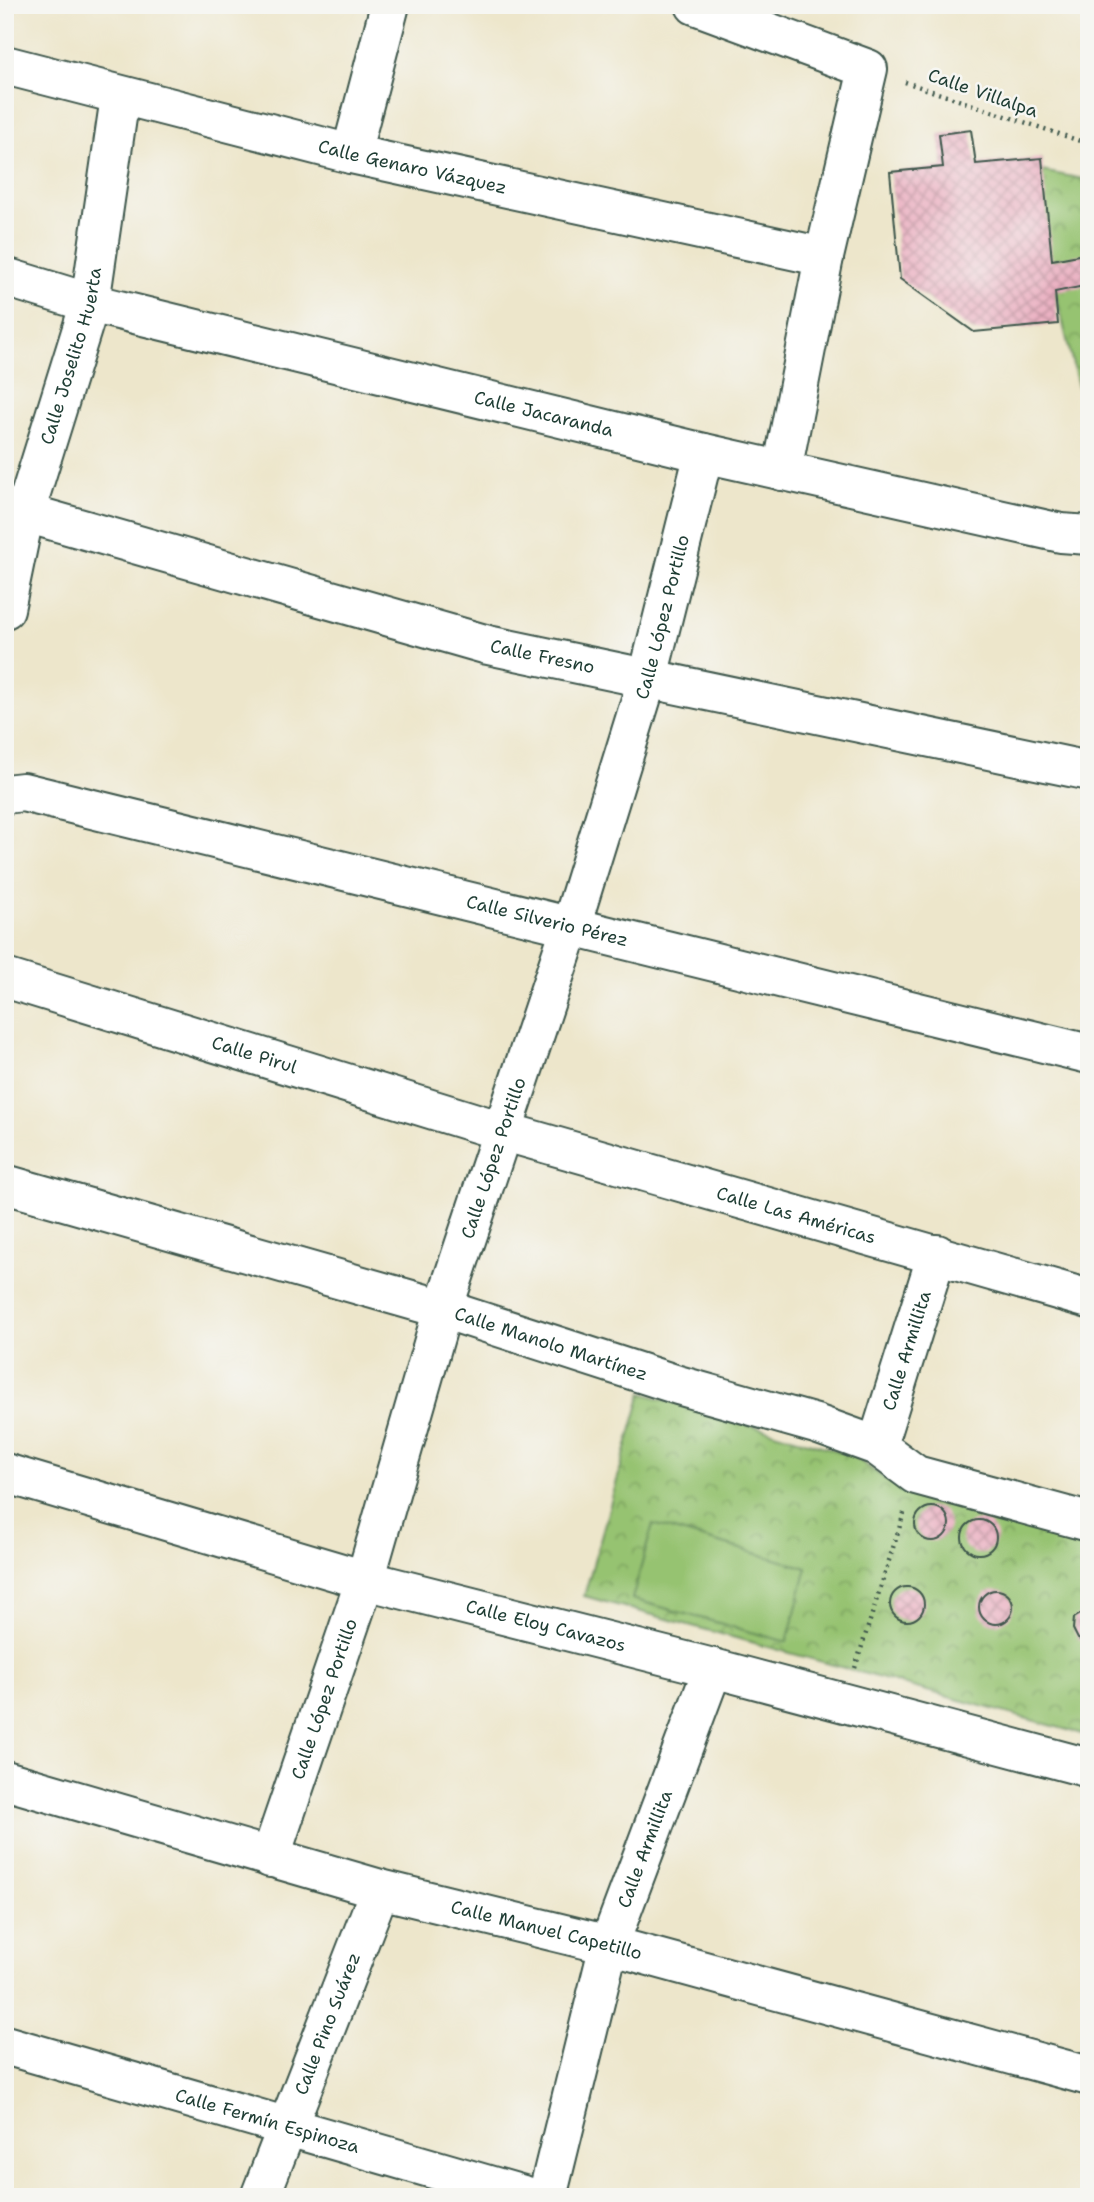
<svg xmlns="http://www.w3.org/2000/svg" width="1094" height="2202" font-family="'Shantell Sans',sans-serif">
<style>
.park{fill:url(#park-crowns);stroke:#5a8052;stroke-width:2}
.pitch{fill:#96c371;stroke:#5a8052;stroke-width:2}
.building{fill:url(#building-cross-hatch)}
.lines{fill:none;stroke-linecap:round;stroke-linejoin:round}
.minor-casing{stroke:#3e564b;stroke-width:42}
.path{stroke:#3e564b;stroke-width:4.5;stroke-dasharray:2 5;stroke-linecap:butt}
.minor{stroke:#fff;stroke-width:38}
.labels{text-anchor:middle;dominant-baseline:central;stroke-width:5;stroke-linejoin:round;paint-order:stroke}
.street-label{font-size:18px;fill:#1f3d34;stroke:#f6f6f2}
</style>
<defs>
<pattern id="park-crowns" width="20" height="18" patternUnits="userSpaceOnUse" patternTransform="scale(1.75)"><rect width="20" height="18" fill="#96c371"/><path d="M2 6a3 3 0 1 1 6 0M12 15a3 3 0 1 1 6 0" fill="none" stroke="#7aa05e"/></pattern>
<pattern id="building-cross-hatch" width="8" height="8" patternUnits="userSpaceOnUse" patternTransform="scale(1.75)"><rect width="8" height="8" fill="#ebb1c2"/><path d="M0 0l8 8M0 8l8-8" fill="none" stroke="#be919e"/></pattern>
</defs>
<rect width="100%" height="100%" fill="#f6f6f2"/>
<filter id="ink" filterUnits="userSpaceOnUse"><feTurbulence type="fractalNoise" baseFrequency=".0143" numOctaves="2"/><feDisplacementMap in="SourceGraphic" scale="14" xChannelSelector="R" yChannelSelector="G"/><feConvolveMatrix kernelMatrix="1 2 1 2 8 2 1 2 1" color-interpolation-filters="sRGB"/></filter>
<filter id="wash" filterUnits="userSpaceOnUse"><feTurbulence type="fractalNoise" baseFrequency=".00686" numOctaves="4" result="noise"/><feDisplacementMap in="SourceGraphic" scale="28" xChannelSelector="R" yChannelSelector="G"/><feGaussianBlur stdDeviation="1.57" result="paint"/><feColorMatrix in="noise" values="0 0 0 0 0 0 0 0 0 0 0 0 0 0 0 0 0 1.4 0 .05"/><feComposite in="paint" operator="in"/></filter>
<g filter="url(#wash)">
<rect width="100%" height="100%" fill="#ede6cb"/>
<path class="park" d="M1026 168 1089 180V432Z
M642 1393 852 1455 899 1489 1089 1540V1724L1082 1734 584 1596Z"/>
<path class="pitch" d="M653 1524 807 1568 787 1642 632 1599Z"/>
<g id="blocks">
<path class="building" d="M971 130 976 164 1042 158 1052 260 1089 253V285L1055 292 1058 324 974 332 900 279 890 172 943 167 939 134Z
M915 1524a17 17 0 1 1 34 0a17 17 0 1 1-34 0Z
M962 1537a17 17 0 1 1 34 0a17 17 0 1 1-34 0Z
M890 1604a17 17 0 1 1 34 0a17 17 0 1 1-34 0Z
M979 1607a17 17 0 1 1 34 0a17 17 0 1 1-34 0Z
M1089 1609V1643L1078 1639 1073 1629 1074 1618Z"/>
</g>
</g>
<g filter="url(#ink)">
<use href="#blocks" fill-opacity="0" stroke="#3e564b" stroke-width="2"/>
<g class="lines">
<defs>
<g id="minor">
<path d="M695 5 868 69 824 257 782 471"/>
<path id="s1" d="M5 65 351 154 824 257"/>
<path d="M351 154 390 5"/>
<path id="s2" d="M5 277 90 303 704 453 1061 533 1089 535"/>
<path id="s3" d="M5 507 488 645 1089 771"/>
<path id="s4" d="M5 609 25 512 90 303 120 97"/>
<path id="s5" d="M5 794 23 792 1089 1054"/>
<path id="s6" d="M5 978 502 1131 1089 1299"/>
<path id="s7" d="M5 1184 443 1309 678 1385 816 1424 877 1446 916 1475 1089 1522"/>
<path id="s8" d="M877 1446 937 1254"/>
<path id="s9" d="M5 1473 365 1580 713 1668 1089 1768"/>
<path id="s10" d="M5 1780 380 1889 609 1945 1089 2076"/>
<path id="s11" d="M270 1858 365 1580 443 1309 571 926 648 677 704 453"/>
<path id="s12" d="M5 2045 530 2197"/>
<path id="s13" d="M260 2197 380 1889"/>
<path id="s14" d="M547 2197 609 1945 713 1668"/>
</g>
</defs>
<use href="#minor" class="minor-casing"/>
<path class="path" d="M905 82 1089 144
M855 1668 904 1513"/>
<use href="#minor" class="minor"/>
</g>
</g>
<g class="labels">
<g class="street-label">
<text transform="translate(983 93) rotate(19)">Calle Villalpa</text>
<text stroke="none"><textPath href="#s1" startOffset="420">Calle Genaro Vázquez</textPath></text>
<text stroke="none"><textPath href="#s4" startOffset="262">Calle Joselito Huerta</textPath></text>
<text stroke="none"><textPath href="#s2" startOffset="556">Calle Jacaranda</textPath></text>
<text stroke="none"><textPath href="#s11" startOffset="1302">Calle López Portillo</textPath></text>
<text stroke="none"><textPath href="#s3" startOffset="558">Calle Fresno</textPath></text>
<text stroke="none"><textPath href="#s5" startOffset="558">Calle Silverio Pérez</textPath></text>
<text stroke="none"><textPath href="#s6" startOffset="261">Calle Pirul</textPath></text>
<text stroke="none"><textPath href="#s11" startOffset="735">Calle López Portillo</textPath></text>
<text stroke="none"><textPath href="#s6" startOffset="826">Calle Las Américas</textPath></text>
<text stroke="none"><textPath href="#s7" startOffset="569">Calle Manolo Martínez</textPath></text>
<text stroke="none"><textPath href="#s8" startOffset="100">Calle Armillita</textPath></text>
<text stroke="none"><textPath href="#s9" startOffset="562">Calle Eloy Cavazos</textPath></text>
<text stroke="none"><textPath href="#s11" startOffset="168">Calle López Portillo</textPath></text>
<text stroke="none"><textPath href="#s14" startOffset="362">Calle Armillita</textPath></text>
<text stroke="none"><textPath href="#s10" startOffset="562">Calle Manuel Capetillo</textPath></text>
<text stroke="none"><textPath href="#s13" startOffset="186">Calle Pino Suárez</textPath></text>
<text stroke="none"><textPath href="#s12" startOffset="273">Calle Fermín Espinoza</textPath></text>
</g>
</g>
<rect width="1094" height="2202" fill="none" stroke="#f6f6f2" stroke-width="28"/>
</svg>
